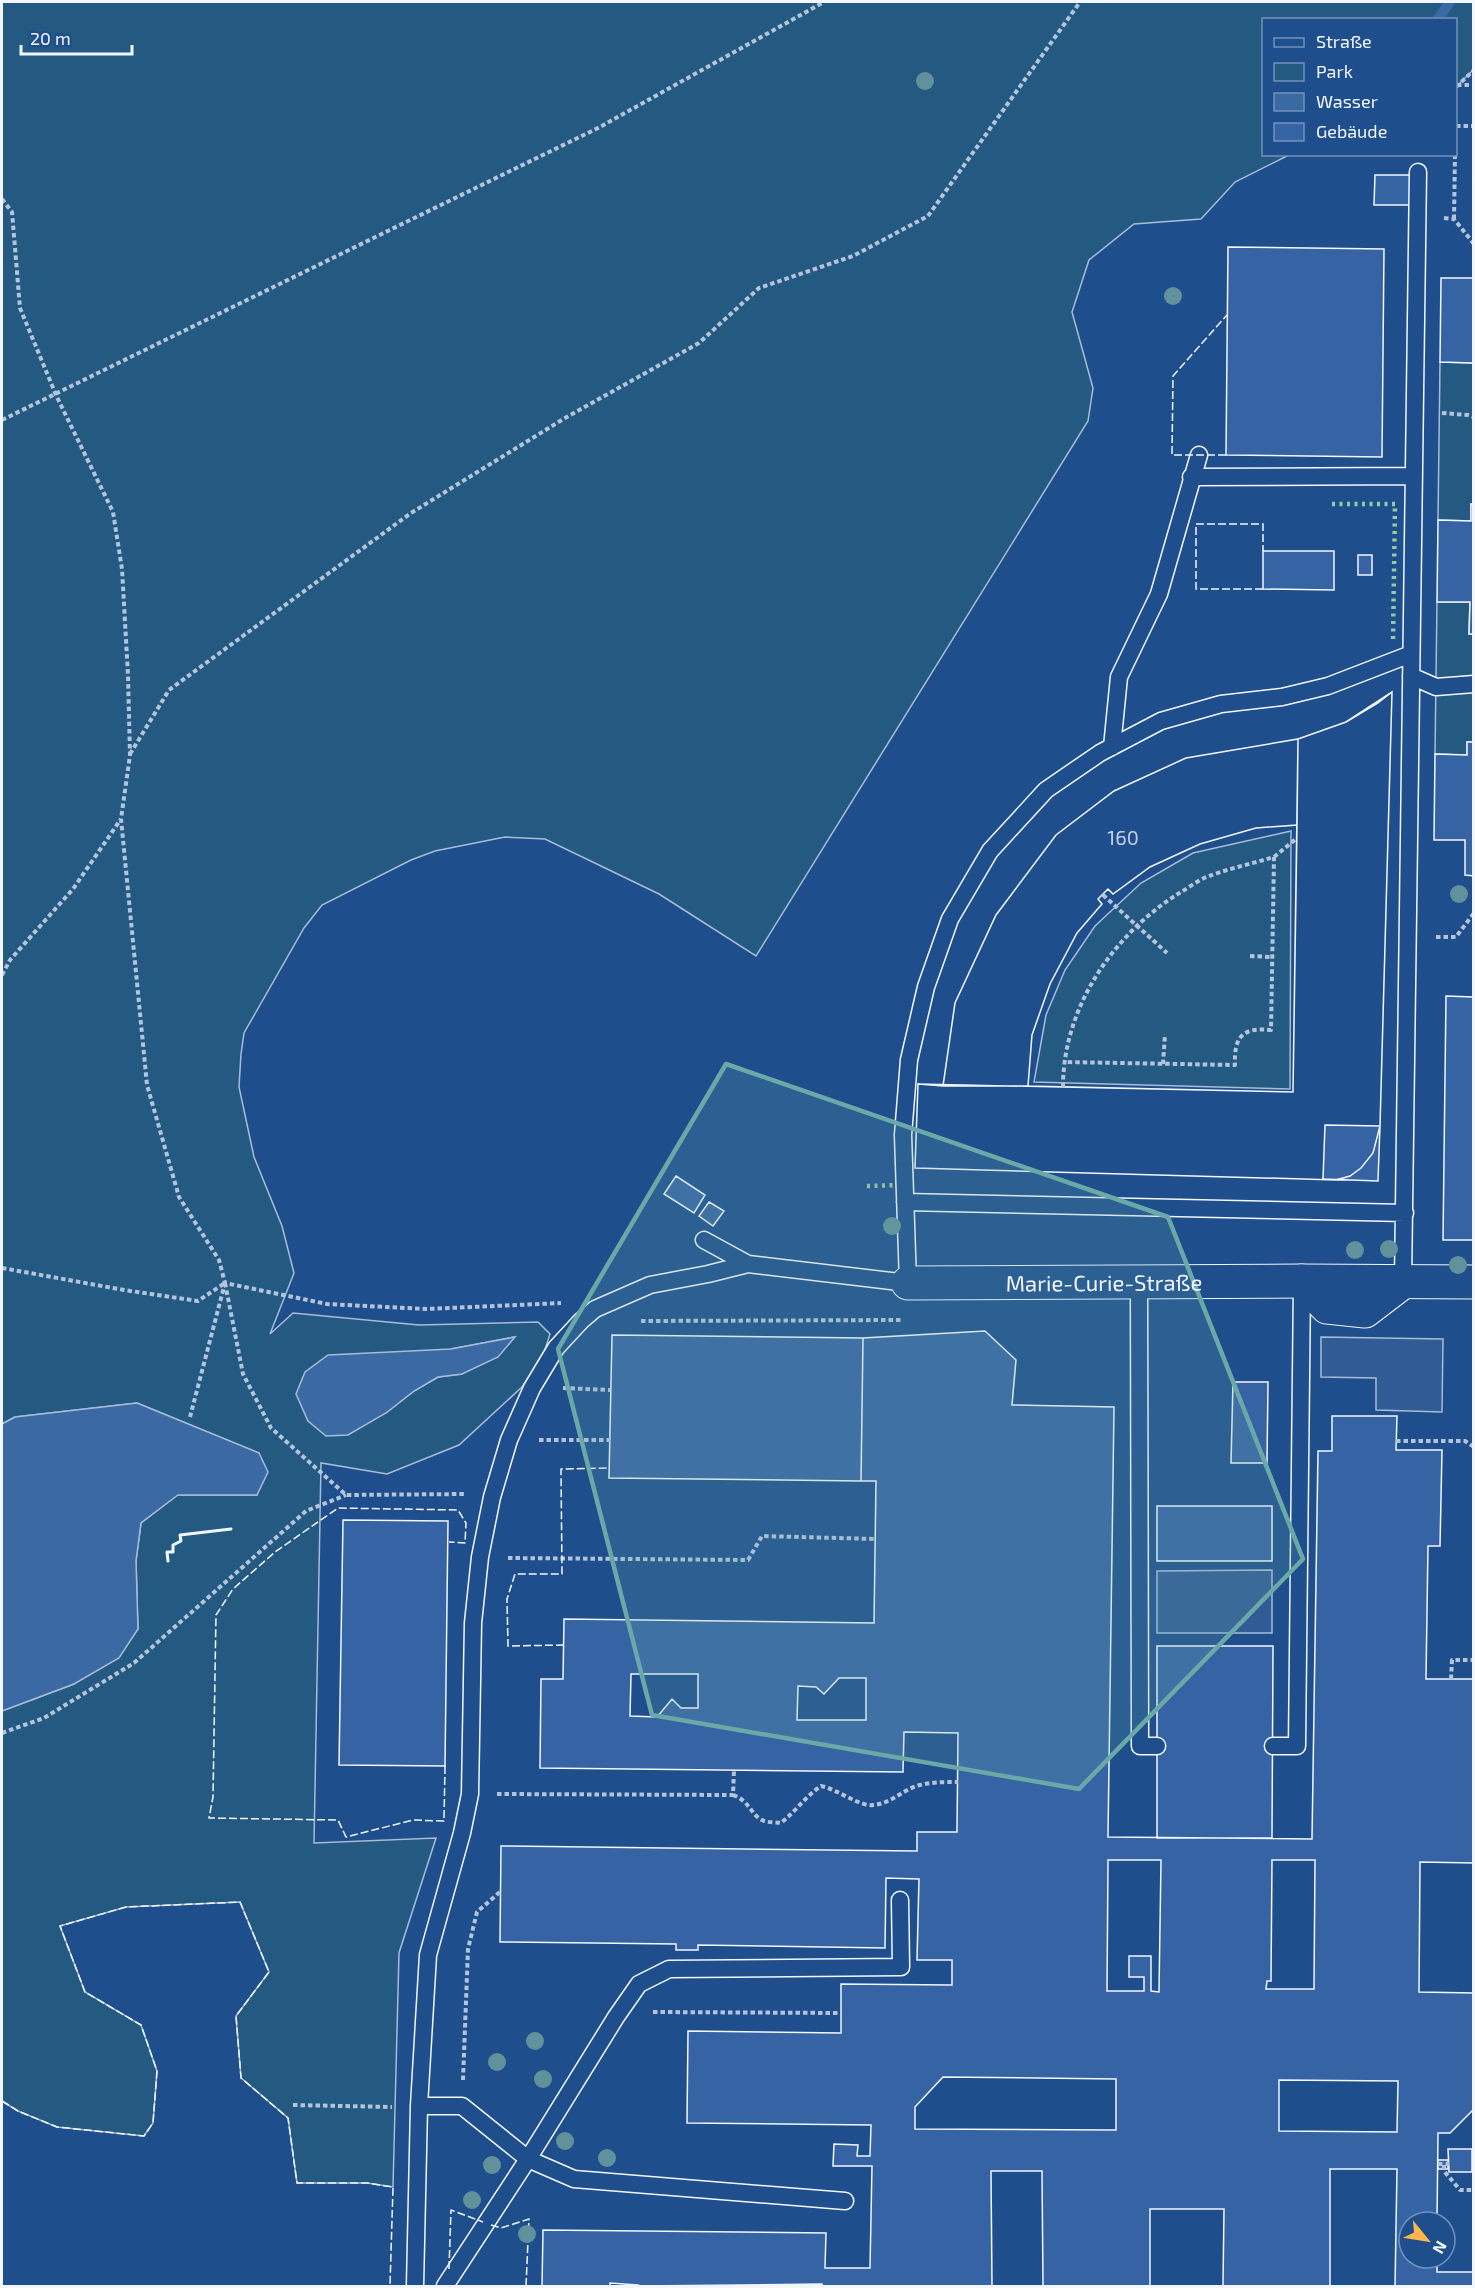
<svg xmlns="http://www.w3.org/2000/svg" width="1475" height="2288" font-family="'Exo 2',sans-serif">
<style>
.green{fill:#245a82;stroke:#a8bbd7;stroke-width:1.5;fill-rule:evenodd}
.parking{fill:#305b95;stroke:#a8bbd7;stroke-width:1.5}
.water{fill:#3b69a3;stroke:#a8bbd7;stroke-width:1.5}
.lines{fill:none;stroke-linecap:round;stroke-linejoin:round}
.stream{stroke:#3b69a3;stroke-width:10}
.building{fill:#3563a3;stroke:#f2f6ff;stroke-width:1.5;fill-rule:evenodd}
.service-casing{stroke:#f2f6ff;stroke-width:19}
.minor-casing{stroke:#f2f6ff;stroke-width:35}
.path{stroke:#b3c4dc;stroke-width:4;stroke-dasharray:4.5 3;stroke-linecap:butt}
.service{stroke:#1f4e8c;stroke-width:16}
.minor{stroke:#1f4e8c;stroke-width:33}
.hedge{stroke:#97c8a6;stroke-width:4.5;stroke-dasharray:3 4.5;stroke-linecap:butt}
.fence{stroke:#f2f6ff;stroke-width:1.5;stroke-dasharray:8 3;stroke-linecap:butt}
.wall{stroke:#f2f6ff;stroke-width:3}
.tree{fill:#61919a}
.marked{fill:#6aa9a8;fill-opacity:0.2;stroke:#6aa9a8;stroke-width:4.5;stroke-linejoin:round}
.labels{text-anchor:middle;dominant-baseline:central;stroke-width:4.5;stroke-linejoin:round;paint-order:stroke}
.number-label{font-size:20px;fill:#c3d1e8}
.street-label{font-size:22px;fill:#f2f6ff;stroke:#1f4e8c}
</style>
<rect width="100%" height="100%" fill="#1f4e8c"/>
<path class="green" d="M2 2H1473V70L1456 87V20H1264V154L1289 155 1235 182 1201 219 1134 224 1089 260 1072 312 1093 388 1088 421 756 956 659 894 545 839 505 837 435 851 411 860 322 905 304 928 244 1033 241 1054 239 1087 254 1157 282 1226 294 1273 270 1334 293 1313 419 1325 538 1322 550 1334 542 1359 522 1387 459 1445 387 1474 321 1463 314 1843 436 1838 399 1953 393 2187 367 2183H297L288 2118 241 2078 236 2016 269 1972 240 1902 126 1907 60 1926 85 1992 141 2025 157 2071 153 2123 144 2136 57 2127 18 2111 2 2101V1711L74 1684 138 1629 136 1561 141 1523 177 1495H257L259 1453 137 1403 15 1417 2 1424ZM514 1337 462 1374 438 1377 414 1391 386 1413 451 1349Z
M1440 362 1473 363 1474 504H1471V521L1438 520Z
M1437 602H1470L1469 634H1474L1473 742H1467V755L1435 754Z
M1291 831 1290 1089 1034 1082 1046 1015 1065 970 1095 926 1141 883 1193 853Z"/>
<path class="parking" d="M1321 1337 1443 1339 1442 1412 1376 1410V1378L1321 1377Z
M1272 1570V1633H1157V1571Z"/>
<path class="water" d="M515 1337 498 1357 462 1374 438 1377 414 1391 386 1413 348 1435 326 1436 308 1421 296 1394 305 1372 328 1355 451 1349Z
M137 1403 259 1453 268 1472 257 1495H178L141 1523 136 1561 138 1629 119 1658 74 1684 2 1711V1424L15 1417Z"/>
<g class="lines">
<path class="stream" d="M1437 20 1450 2"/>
</g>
<path class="building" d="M1375 175H1413L1412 205H1374Z
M1228 247 1384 249 1382 457 1226 455Z
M1441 278H1474V394L1473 363 1440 362Z
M1471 504H1474V634H1469L1470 602H1437L1438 520 1471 521Z
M1263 551H1334V590L1263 589Z
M1358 555H1372V575H1358Z
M1392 692 1380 1126 1373 1153 1361 1168 1350 1176 1336 1180 915 1168 918 1084 943 1086 955 1003 996 915 1056 835 1114 791 1186 758 1298 739 1346 722 1378 703ZM1297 825 1293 1092 1028 1086 1032 1035 1050 984 1077 933 1102 904 1098 899 1108 889 1113 894 1150 867 1200 844 1256 828Z
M1392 692 1380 1126 1373 1153 1361 1168 1350 1176 1336 1180 915 1168 918 1084 1293 1092 1298 739 1346 722Z
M1298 739 1297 825 1256 828 1200 844 1150 867 1113 894 1108 889 1098 899 1102 904 1077 933 1050 984 1032 1035 1028 1086H943L955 1003 996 915 1056 835 1114 791 1186 758Z
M1467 742H1474V876L1465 875V840H1434L1435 754 1467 755Z
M1446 996 1474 997V1240H1443Z
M1325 1125 1380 1126 1378 1181 1323 1179Z
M676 1176 705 1195 694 1213 664 1194Z
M709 1202 724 1211 713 1226 699 1216Z
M985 1331 1016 1360 1012 1405 1114 1407 1108 1837 1312 1839 1318 1451H1332V1416H1397L1396 1450H1442L1440 1546H1428L1426 1679H1474V1863L1420 1862 1419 1992 1474 1993V2109L1450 2133H1438L1437 2222H1409V2258H1437V2272H1474V2286H1395L1397 2169H1330V2286H1223L1224 2209H1150V2286H1043L1042 2171H991L992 2286H822V2284L640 2286 638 2285 610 2283V2286H542L543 2230 826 2233 825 2268H870L872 2166H833L834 2144 858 2145 857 2156H870L871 2125 687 2123 688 2031 841 2033V1984L952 1985V1960H917L919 1879 886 1878 885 1948 698 1945V1950H676V1944L500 1942 501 1846 917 1851V1832H957L958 1733 904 1732 903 1772 540 1768 541 1679H563L564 1619 874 1623 876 1481H861L863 1338ZM631 1674H698V1708H681L672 1699 657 1717 630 1716ZM839 1678H866V1720H797L798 1686 816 1687 824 1694ZM1108 1860H1161L1159 1992 1151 1991V1956H1129V1977H1144V1991H1107ZM1272 1860H1315L1314 1989H1266L1267 1981H1271ZM943 2077 1116 2079V2130L915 2129V2107ZM1279 2080 1398 2081 1397 2132 1279 2131Z
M612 1335 863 1338 861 1481 609 1478Z
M1233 1382H1268L1267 1463H1231Z
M1157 1506H1272V1561H1157Z
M343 1520 448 1521 445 1766 339 1765Z
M1157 1646H1273L1272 1838H1157Z
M1448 2149H1472V2172H1449Z
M1438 2160H1448V2169H1438Z"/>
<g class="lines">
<defs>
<path id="service" d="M1191 477 1414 476
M1411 676 1436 687 1474 684
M1112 747 1119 677 1159 594 1199 455
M905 1202 1405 1213
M704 1240 748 1264
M1139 1282 1140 1746H1157
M1403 1282 1418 172
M1273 1746H1297L1302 1282
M419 2106H462L528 2159 574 2179 845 2201
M415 2286 419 2106 428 1955 462 1833 470 1794 473 1623 480 1557 492 1497 509 1440 532 1388 556 1348 581 1321 595 1309 650 1285 708 1274 748 1264 908 1283 903 1135 909 1060 926 987 950 919 990 851 1046 790 1100 753 1161 721 1221 704 1282 697 1328 686 1411 654
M445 2286 528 2159 616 2017 639 1984 669 1969 901 1967 900 1900"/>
<g id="minor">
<path d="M1302 1281 1327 1307 1365 1311 1403 1282"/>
<path id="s1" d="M908 1283 1302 1281 1474 1282"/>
</g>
</defs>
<use href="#service" class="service-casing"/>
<use href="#minor" class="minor-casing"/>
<path class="path" d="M1457 85H1474
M1456 87 1474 70
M1456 126H1474
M2 199 12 212 20 308 56 395 113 512 122 569 128 675 130 755 121 819 147 1085 179 1197 219 1260 225 1283 327 1304 427 1309 561 1303
M1444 218 1454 219 1474 244
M1454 219 1455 154
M1442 413 1468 415 1474 417
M2 420 598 128 824 2
M130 754 169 690 411 513 565 418 699 343 759 288 853 256 928 216 1080 2
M1274 857 1296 839
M1103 895 1167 953
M1436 937H1456L1474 913
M1250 956 1272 957
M2 975 10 960 73 889 121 819
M1163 1064 1165 1034
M1063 1087C1063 1007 1114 933 1181 892 1188 888 1196 882 1204 878 1226 869 1251 864 1274 857L1271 1030C1242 1027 1234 1037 1235 1065L1063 1062
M2 1268 124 1290 198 1301 225 1283
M225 1283 243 1374 271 1428 346 1495 466 1494
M641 1321 901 1320
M563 1388 610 1390
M190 1417 225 1283
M539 1440H610
M1396 1441H1465L1474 1447
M508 1558 748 1560 762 1536 875 1539
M1451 1679 1452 1660H1474
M2 1733 44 1718 134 1663 306 1511 346 1495
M497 1794 733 1795 734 1770
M733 1795C750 1801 751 1815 762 1820 767 1823 775 1822 781 1823 796 1811 806 1796 821 1786 837 1789 860 1807 873 1805 891 1804 903 1789 920 1785 932 1782 945 1782 958 1782
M653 2012 841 2013
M463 2080 468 1949 477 1912 501 1891
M293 2105 392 2107
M1438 2164H1449
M1444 2165V2171L1460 2190H1474"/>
<use href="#service" class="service"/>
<use href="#minor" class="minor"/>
<path class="hedge" d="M1332 504H1395L1393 641
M867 1186 897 1185"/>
<path class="fence" d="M1226 455H1172L1173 376 1227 315
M1263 589H1196V524H1263V551
M564 1645 508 1646 507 1599 515 1574H562L561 1469 609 1468
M445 1766 444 1821 413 1820 346 1837 338 1820 209 1818 213 1797 216 1615 233 1589 275 1552 338 1508 458 1510 466 1523 465 1543 449 1542
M2 2101 18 2111 57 2127 144 2136 153 2123 157 2071 141 2025 85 1992 60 1926 126 1907 240 1902 269 1972 236 2016 241 2078 288 2118 297 2183H367L393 2187 390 2286
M491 2225 501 2228 529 2219 526 2286
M449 2269 451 2210 483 2222"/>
<path class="wall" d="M168 1561 167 1552H173V1545L181 1541 180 1535 231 1529"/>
</g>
<g class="tree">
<circle cx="925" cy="81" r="9"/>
<circle cx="1173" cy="296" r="9"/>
<circle cx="1459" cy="894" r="9"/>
<circle cx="892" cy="1226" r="9"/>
<circle cx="1389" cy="1249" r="9"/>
<circle cx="1355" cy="1250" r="9"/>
<circle cx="1458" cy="1265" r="9"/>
<circle cx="535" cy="2041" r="9"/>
<circle cx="497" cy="2062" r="9"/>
<circle cx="543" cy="2079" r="9"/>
<circle cx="565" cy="2141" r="9"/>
<circle cx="607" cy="2158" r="9"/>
<circle cx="492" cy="2165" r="9"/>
<circle cx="472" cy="2200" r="9"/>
<circle cx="527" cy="2234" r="9"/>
</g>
<path class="marked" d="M726 1064 1168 1217 1303 1559 1079 1789 652 1715 558 1349Z"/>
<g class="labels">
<g class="number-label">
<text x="1123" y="837">160</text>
</g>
<g class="street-label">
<text stroke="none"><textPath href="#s1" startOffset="196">Marie-Curie-Straße</textPath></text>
</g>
</g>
<rect width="1475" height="2288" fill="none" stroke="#f2f6ff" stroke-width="6"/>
<rect x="1262" y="18" width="195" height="138" fill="#1f4e8c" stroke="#7391ba" stroke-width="1.5"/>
<rect x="1274" y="38" width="30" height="9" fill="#1f4e8c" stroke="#7391ba" stroke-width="1.5"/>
<text x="1316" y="48" font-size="18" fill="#f2f6ff">Straße</text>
<rect x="1274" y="63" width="30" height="18" fill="#245a82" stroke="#7391ba" stroke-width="1.5"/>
<text x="1316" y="78" font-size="18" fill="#f2f6ff">Park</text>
<rect x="1274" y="93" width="30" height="18" fill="#3b69a3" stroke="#7391ba" stroke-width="1.5"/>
<text x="1316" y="108" font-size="18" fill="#f2f6ff">Wasser</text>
<rect x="1274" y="123" width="30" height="18" fill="#3563a3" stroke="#7391ba" stroke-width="1.5"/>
<text x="1316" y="138" font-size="18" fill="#f2f6ff">Gebäude</text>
<g transform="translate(1427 2240) rotate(120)"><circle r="28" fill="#1f4e8c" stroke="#7391ba" stroke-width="1.5"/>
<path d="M0-4.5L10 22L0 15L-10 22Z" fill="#ffb74d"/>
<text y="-9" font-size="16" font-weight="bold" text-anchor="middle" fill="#f2f6ff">N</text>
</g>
<path d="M21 45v9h111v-9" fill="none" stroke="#f2f6ff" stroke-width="3"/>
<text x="30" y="45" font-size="18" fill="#f2f6ff" stroke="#1f4e8c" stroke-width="4.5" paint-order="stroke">20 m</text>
</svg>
